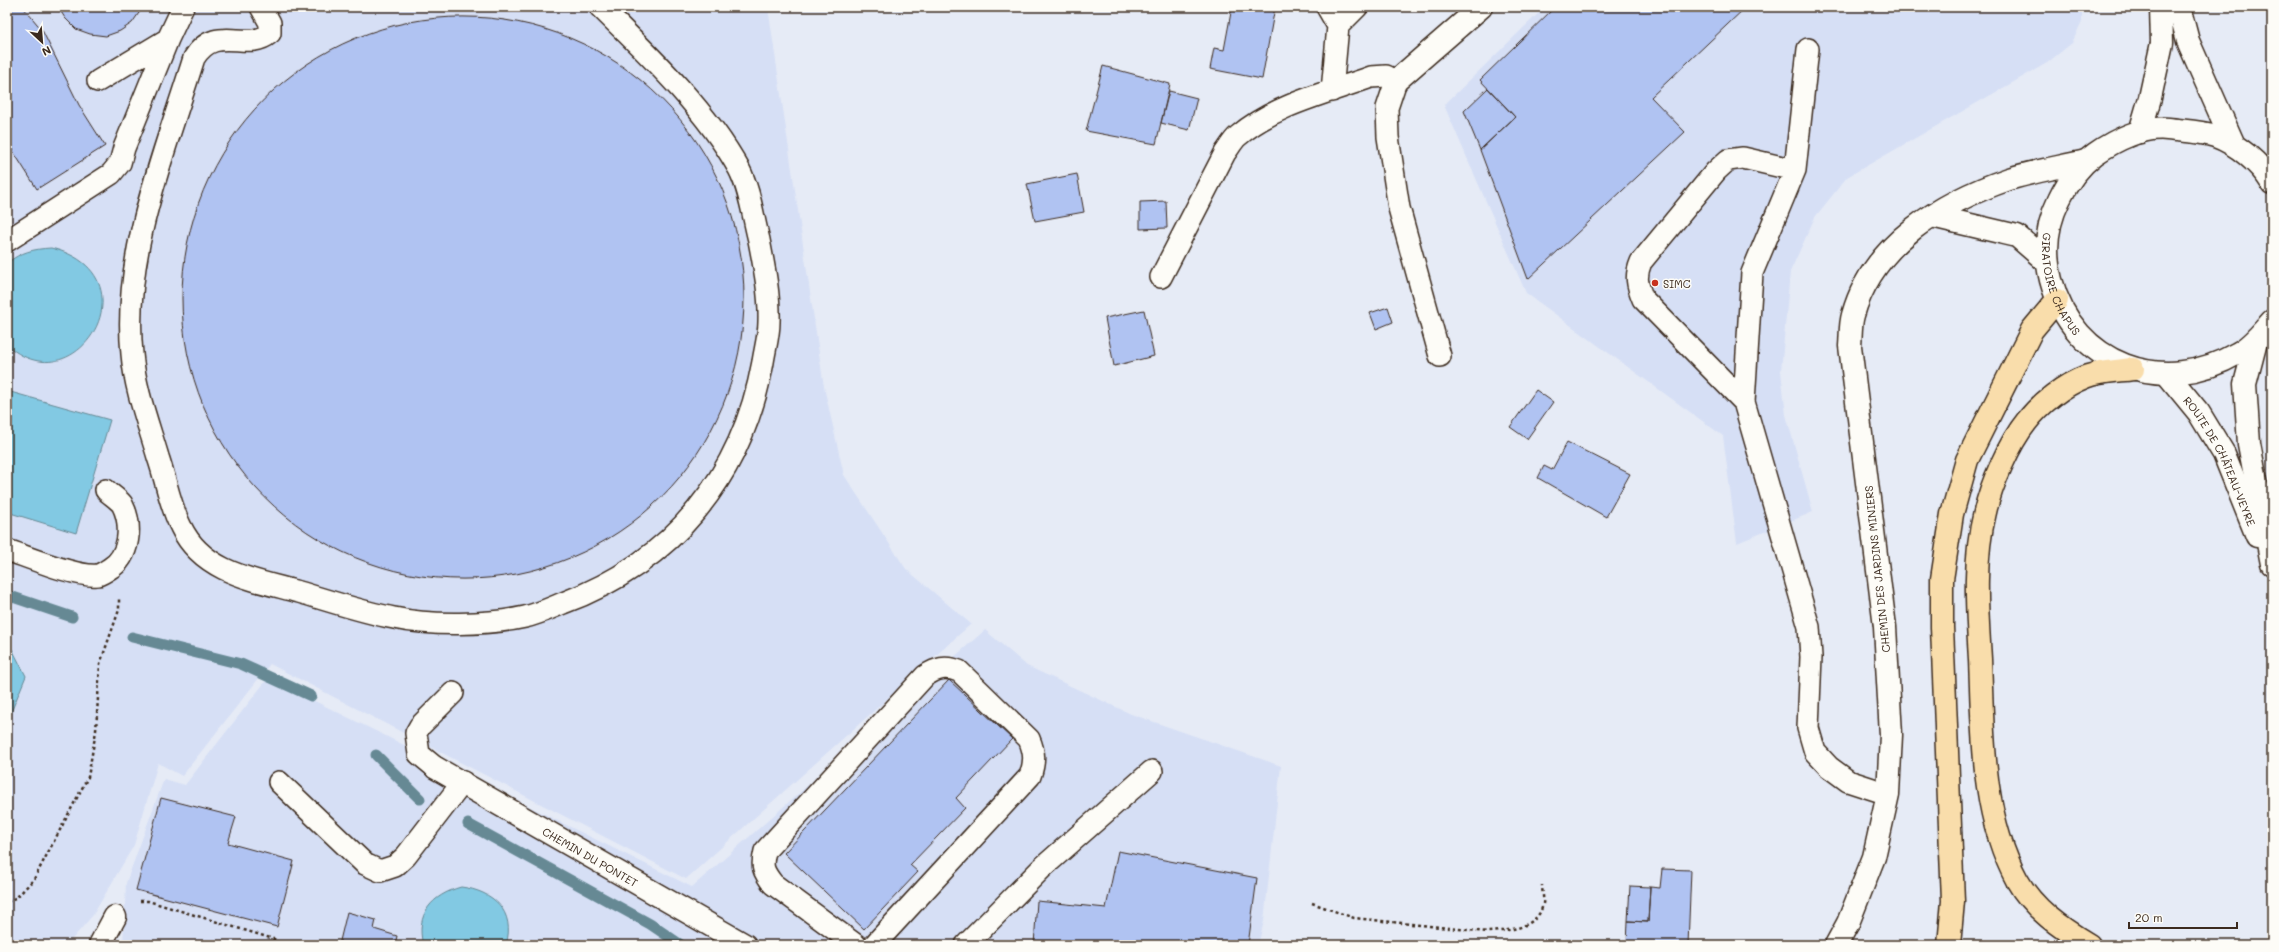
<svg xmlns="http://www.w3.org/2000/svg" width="2279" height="952" font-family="Mali,sans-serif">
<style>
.built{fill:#d6dff5}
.water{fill:#82c9e3;stroke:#668994}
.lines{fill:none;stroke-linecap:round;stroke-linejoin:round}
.stream{stroke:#668994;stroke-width:11}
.building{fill:#b0c3f2;stroke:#3b2a1e}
.service-casing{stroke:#3b2a1e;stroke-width:24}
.minor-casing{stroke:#3b2a1e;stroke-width:25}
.tertiary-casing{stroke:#3b2a1e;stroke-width:25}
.trunk-casing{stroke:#3b2a1e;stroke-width:25}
.path{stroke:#3b2a1e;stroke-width:2.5;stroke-dasharray:3 3;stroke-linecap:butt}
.service{stroke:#fdfcf7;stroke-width:21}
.minor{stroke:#fdfcf7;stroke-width:22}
.tertiary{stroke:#fdfcf7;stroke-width:22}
.trunk{stroke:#f9ddab;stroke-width:22}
.poi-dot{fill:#c8321e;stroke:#fdfcf7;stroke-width:1.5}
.labels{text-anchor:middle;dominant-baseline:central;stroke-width:3;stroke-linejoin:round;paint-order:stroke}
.street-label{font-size:11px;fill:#3b2a1e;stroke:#fdfcf7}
.poi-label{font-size:11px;fill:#3b2a1e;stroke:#fdfcf7;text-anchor:start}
</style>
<rect width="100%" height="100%" fill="#e6ebf6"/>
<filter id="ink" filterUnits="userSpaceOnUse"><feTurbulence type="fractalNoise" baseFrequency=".025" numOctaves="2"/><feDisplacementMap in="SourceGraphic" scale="8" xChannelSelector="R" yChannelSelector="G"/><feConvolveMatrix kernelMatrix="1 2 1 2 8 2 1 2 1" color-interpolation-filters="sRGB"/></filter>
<g filter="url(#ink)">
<path class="built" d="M7 7H768L824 387 844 475 906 569 971 624 686 879 270 664 182 776 158 763 134 845 93 915 67 945H7Z
M1545 7H2082V21L2072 43 2047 63 1847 177 1815 217 1790 272 1781 371 1786 415 1813 512 1737 543 1723 436 1526 293 1444 105Z
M985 630 1027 666 1131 714 1281 766 1264 921 1258 945H123L126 883 164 779 185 785 268 678 692 887Z"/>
<path class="water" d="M51 248C156 273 78 408 7 345V263C21 252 33 249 51 248Z
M7 391 110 420 76 533 7 512Z
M7 645 12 649 26 676 7 722Z
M461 887C493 891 516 911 506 945H423C415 914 432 895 461 887Z"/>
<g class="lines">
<path class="stream" d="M7 595 72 617
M132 637 241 664 311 696
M376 755 420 799
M468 824 650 924 681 945"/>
</g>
<path class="building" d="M7 7H23L42 30 79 105 105 146 37 189 11 148 7 151Z
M58 7H143L132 23 120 31 106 36 90 34 76 29 65 18Z
M1232 7H1275L1262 79 1210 69 1214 48 1224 50Z
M1555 7H1746L1651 97 1685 132 1528 279 1480 150 1515 117 1480 80Z
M182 298a281 281 0 1 1 562 0a281 281 0 1 1-562 0Z
M1103 66 1170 84 1156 144 1086 131Z
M1488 88 1515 117 1480 150 1464 111Z
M1169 91 1197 98 1189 130 1161 123Z
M1077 174 1084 212 1035 221 1027 184Z
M1166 201 1167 228 1140 229V202Z
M1388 307 1393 322 1376 329 1370 313Z
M1144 310 1154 356 1114 366 1105 318Z
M1536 390 1553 402 1527 439 1510 427Z
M1567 442 1630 474 1606 517 1538 478 1544 466 1552 470Z
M949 680 1012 739 956 798 965 808 910 865 918 872 864 929 784 853Z
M161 798 236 817 228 843 294 861 277 927 136 890Z
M1118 851 1257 878 1248 945H1034L1037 901 1106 908Z
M1662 869 1691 870 1688 945H1627L1628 921 1648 922 1650 887 1660 888Z
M1630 886 1650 887 1648 922 1628 921Z
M347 912 376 920 374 929 397 936 395 945H339Z"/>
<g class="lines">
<defs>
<path id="service" d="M261 7 270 23V33C247 53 216 22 194 58 165 152 122 254 132 354 135 389 148 423 158 457 166 480 170 506 181 527 203 573 255 580 299 592 330 601 362 612 394 618 430 626 489 625 525 617 538 614 551 608 563 603 673 562 742 477 763 362 765 349 769 335 769 322 770 295 764 266 759 240 753 217 750 190 739 169 706 109 649 55 600 7
M1327 7 1338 26
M1808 49 1795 170 1752 273 1744 402 1809 627 1811 657 1808 728 1815 752 1829 767 1848 781 1888 794
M98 81 168 39 183 7
M1332 91 1338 26 1357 7
M7 241 111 174 120 163 124 148 168 39
M1161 277 1225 153C1229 148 1233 140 1238 136 1274 105 1327 93 1371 77L1386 76 1396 81 1387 108 1388 137 1399 208 1440 356
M1744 402 1643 299C1637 285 1635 276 1641 262L1716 171 1728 160 1743 158 1795 170
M7 550C28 557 78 578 98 575 101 574 106 571 109 569 130 557 133 525 122 504 118 499 110 494 106 490
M436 768 419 754 416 733 420 726 453 693
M279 782 365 864 380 871 395 866 406 856 463 782
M856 945 773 884C763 871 761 867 765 851L925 676C937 668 945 666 959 671L1029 739C1035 753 1035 762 1030 776L874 945
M966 945 1042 868 1152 771"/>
<g id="minor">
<path d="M1396 81 1481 7"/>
<path id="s1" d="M436 768 745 945"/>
<path d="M100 945 115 917"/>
</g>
<g id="tertiary">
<path d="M2179 7 2188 41 2234 145"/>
<path d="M2140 132 2150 98 2162 43 2161 7"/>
<path id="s2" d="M2272 183C2260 163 2237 144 2215 136 2201 131 2183 131 2168 129 2143 126 2115 140 2095 154 2079 166 2067 183 2059 200 2046 226 2044 253 2051 280 2074 366 2163 397 2238 353 2252 346 2262 332 2272 321"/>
<path d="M1932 216 2017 236 2047 262"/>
<path d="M2257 338 2245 384 2249 444 2272 564"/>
<path id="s3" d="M2167 374 2199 413 2224 454 2257 536"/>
<path d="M1836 945 1848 923 1874 857 1888 794 1891 735 1885 627 1850 346C1851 336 1850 325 1853 315 1873 243 1942 202 2009 179 2034 171 2061 167 2086 161"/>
</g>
<path id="trunk" d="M1949 945 1953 901 1942 627V579L1952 514 1967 460 2032 330 2057 300
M2089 945C2061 928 2034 910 2017 880 1981 814 1983 732 1980 659 1977 610 1973 560 1985 512 1991 485 2009 443 2027 421 2041 403 2064 385 2085 377 2099 371 2118 371 2133 369"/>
</defs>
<use href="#service" class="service-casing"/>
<use href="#minor" class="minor-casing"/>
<use href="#tertiary" class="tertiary-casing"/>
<use href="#trunk" class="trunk-casing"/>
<path class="path" d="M140 901H148L277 940
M7 902 17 897 34 879 88 777 96 731 100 664 119 610V597
M1312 903 1354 918 1487 932C1507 931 1538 929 1543 904 1544 898 1542 891 1542 885"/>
<use href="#service" class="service"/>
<use href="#minor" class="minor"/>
<use href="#tertiary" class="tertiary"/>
<use href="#trunk" class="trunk"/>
</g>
</g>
<circle class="poi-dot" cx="1655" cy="283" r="4"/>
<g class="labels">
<g class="street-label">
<text stroke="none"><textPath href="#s2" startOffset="349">GIRATOIRE CHAPUS</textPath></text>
<text stroke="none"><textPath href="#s3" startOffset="103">ROUTE DE CHÂTEAU-VEYRE</textPath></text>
<text transform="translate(1877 569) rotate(-96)">CHEMIN DES JARDINS MINIERS</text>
<text stroke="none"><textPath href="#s1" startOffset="178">CHEMIN DU PONTET</textPath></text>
</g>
<g class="poi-label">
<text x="1663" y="283">SIMC</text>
</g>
</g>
<rect width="2279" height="952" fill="none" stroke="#fdfcf7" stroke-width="24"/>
<rect x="12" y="12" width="2255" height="928" fill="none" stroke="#3b2a1e" stroke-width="1.5" filter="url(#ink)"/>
<g transform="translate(42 42) rotate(154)" stroke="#fdfcf7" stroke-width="3" paint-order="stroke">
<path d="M0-3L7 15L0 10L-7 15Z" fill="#3b2a1e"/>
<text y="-6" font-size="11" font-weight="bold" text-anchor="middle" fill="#3b2a1e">N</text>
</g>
<path d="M2129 922v6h108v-6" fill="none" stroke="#3b2a1e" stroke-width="2"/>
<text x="2135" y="922" font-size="12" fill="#3b2a1e" stroke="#fdfcf7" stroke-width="3" paint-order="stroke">20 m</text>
</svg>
